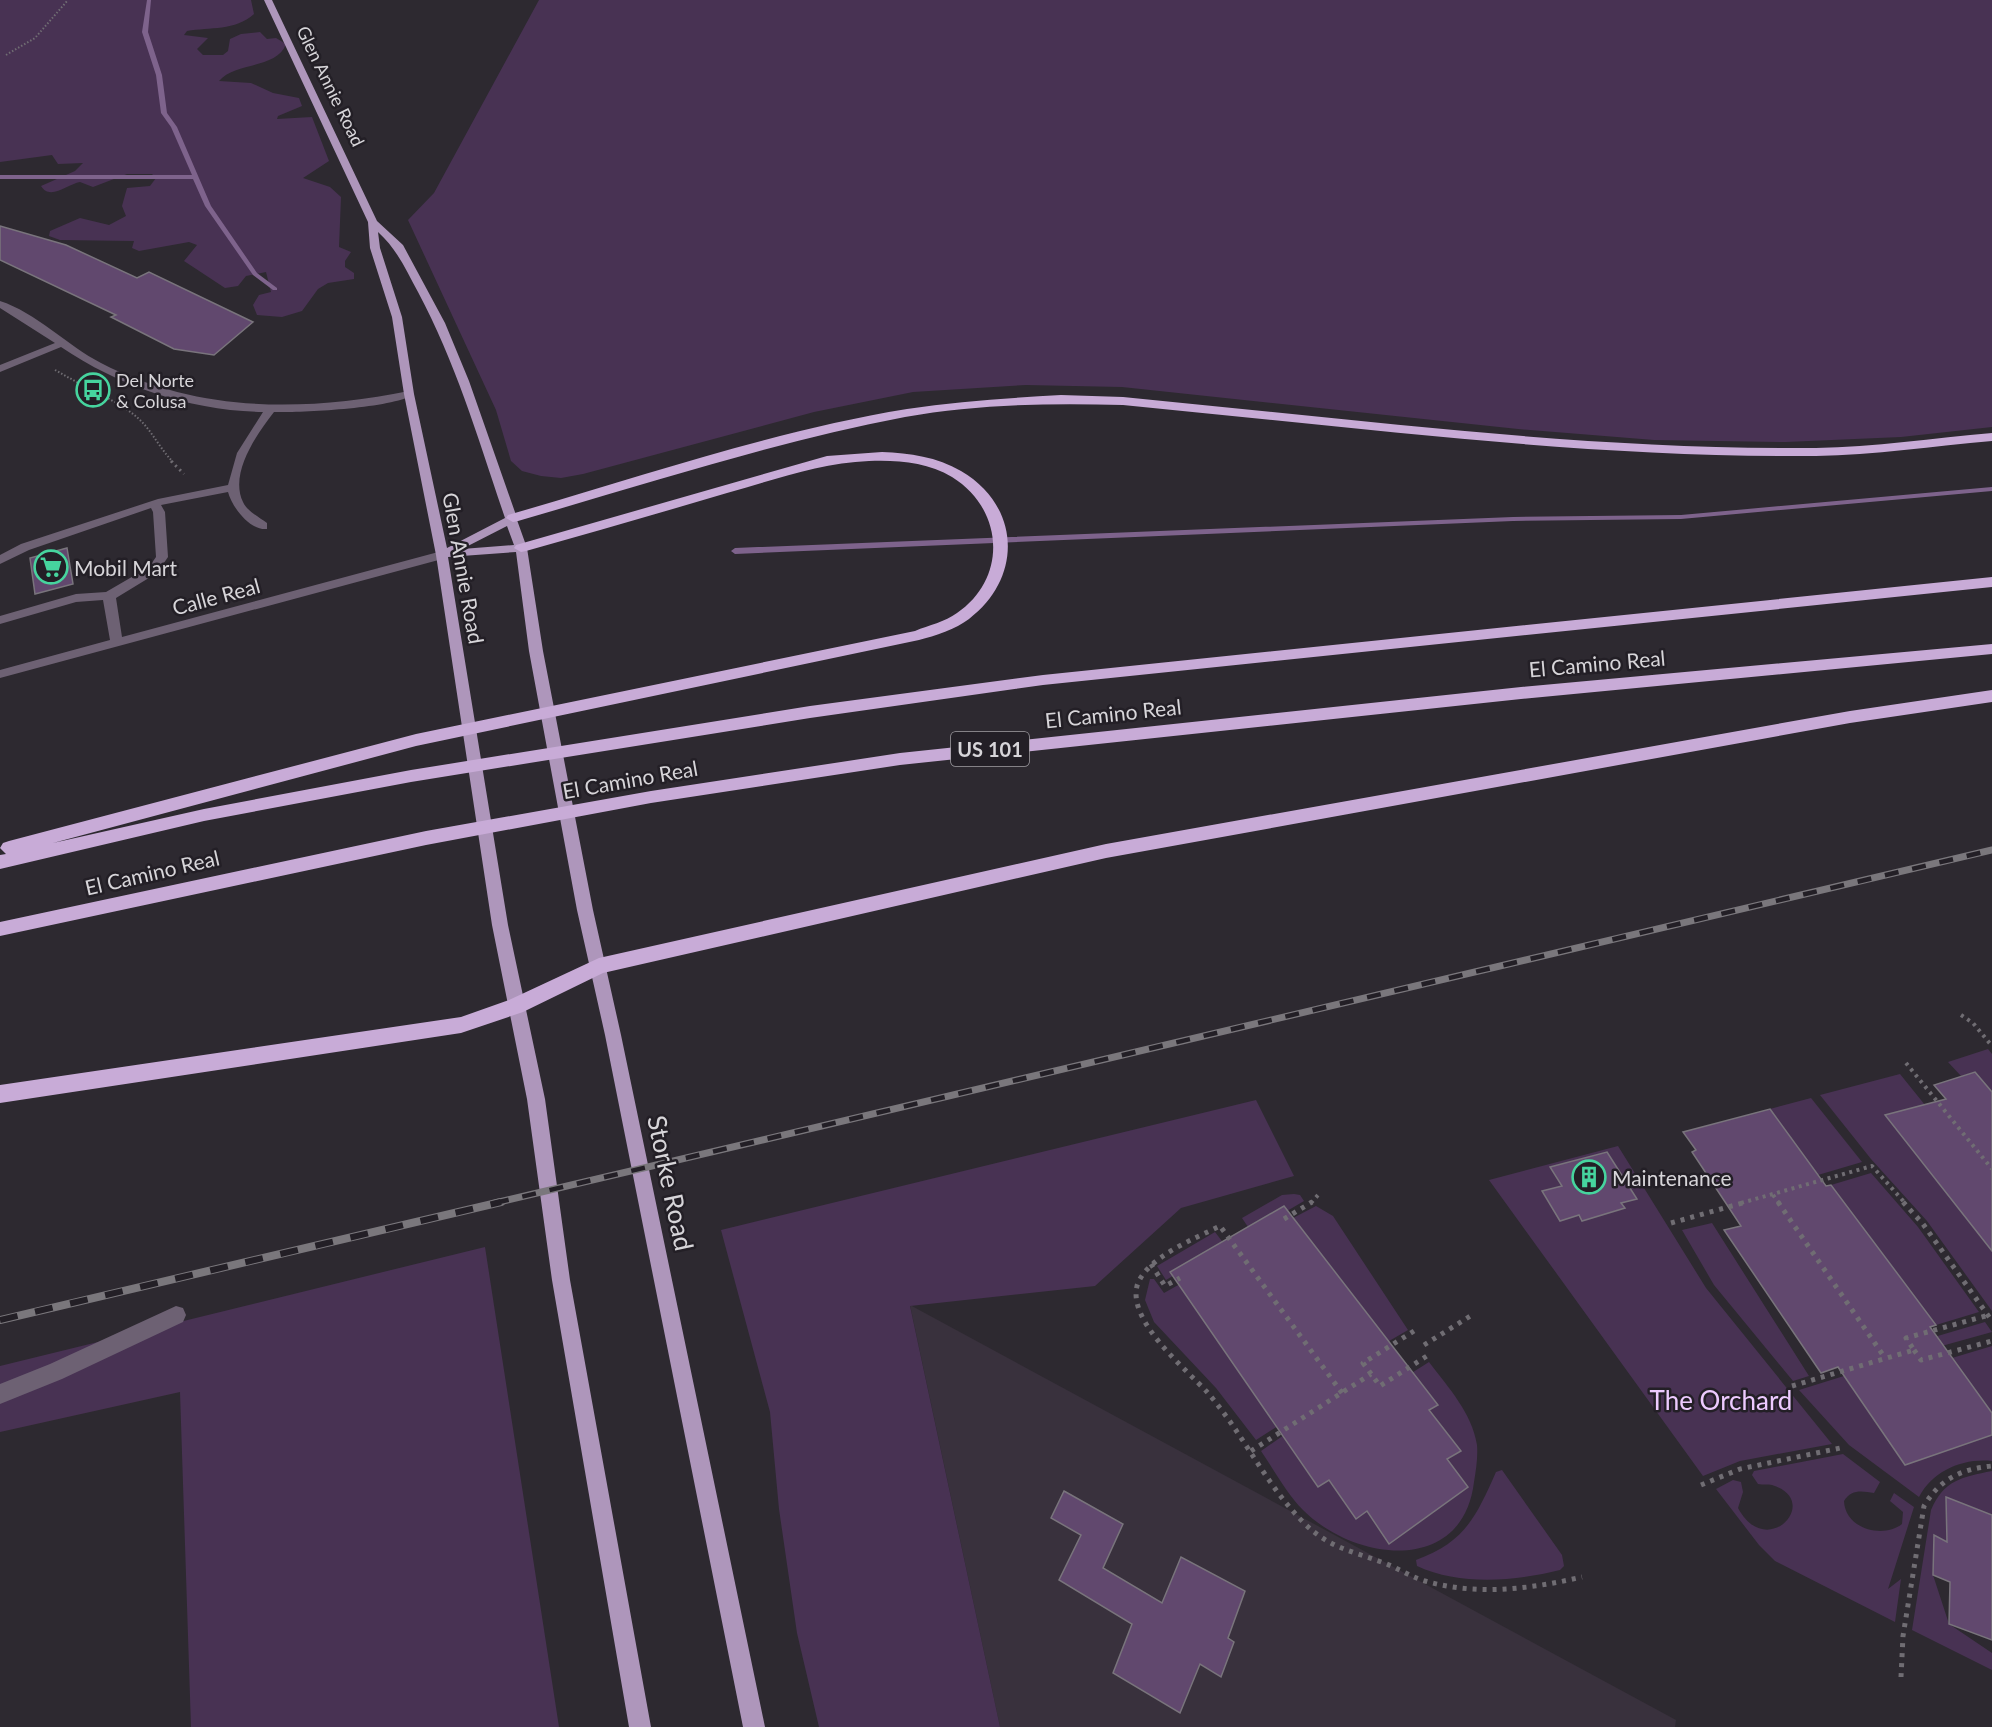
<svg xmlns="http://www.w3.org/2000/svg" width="1992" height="1727" font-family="Lato,sans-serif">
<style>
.built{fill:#39313d}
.green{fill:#483253}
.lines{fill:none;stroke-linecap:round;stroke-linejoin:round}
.stream{fill:#7e638c;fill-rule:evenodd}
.building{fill:#61486e;stroke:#79747c;stroke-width:1.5}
.path-far3{stroke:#706d73;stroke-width:2;stroke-dasharray:1.5 2;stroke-linecap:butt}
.path-far2{stroke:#706d73;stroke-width:3;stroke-dasharray:2 4;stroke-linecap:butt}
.path-far1{stroke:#706d73;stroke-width:4;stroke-dasharray:3 4.5;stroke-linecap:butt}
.path{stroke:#706d73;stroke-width:5;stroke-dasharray:4 6;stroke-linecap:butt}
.minor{fill:#6d6173;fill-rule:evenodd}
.major{fill:#ae96bb;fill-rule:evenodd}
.highway{fill:#c8abd7;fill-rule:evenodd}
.rail-far1-casing{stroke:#7a777c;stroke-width:7}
.rail-casing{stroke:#7a777c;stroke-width:8}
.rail-far1{stroke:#231f26;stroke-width:4.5;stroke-dasharray:14;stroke-linecap:butt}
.rail{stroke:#231f26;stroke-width:6;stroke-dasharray:18;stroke-linecap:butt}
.labels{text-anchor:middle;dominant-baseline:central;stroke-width:5;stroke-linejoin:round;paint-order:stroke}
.far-street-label{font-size:18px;fill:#d7d5d9;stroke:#231f26}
.far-poi-label{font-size:18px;fill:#d7d5d9;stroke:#231f26;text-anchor:start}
.shield{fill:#231f26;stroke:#a19ea3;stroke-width:1.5}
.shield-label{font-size:20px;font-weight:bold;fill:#d7d5d9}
.poi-label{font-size:21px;fill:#d7d5d9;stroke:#231f26;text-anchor:start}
.street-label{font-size:21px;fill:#d7d5d9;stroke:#231f26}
.near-street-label{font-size:26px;fill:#d7d5d9;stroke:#231f26}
.near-park-label{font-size:26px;fill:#edcaff;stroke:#231f26}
</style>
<rect width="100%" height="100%" fill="#2d2930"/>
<path class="built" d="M910 1305 1676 1720 1675 1727H1000Z"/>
<path class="green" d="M0 0H251L254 14C235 31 210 27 187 31L184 35 208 38 197 49 203 55H223L228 51 230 39 241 34 260 32 267 39 276 38 286 44C277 69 235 62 219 81L251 83 273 93 299 98 302 106 278 116 277 119 312 117 329 161 303 178 330 187 341 197 339 247 351 252 345 261V267L354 273V279L328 283 318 289 302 311 282 317 257 315 253 305 259 295 271 292 266 272 246 276 238 286 225 288 184 261 197 245 189 242 139 251 132 248 134 241 60 240 49 236 50 231 80 218 109 225 126 216 122 206 127 188 150 186 156 178 152 174H127L93 187 80 182C68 184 50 201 41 186L75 171 83 163 58 164 52 155 0 162Z
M539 0H1992V427L1901 437 1786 442 1654 440 1518 429 1122 387 1026 385 913 392 814 412 583 474 561 478 541 476 522 471 511 461 496 410 408 220 434 193Z
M1988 1049 1992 1054V1092L1975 1072 1961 1076 1948 1062Z
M1900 1074 1925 1105 1992 1251V1311L1927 1221 1871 1159 1820 1095Z
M1811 1098 1862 1162 1818 1175 1770 1109Z
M1256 1100 1294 1176 1181 1208 1095 1286 910 1306 1000 1727H819L797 1633 779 1509 770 1412 721 1230Z
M1618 1146 1706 1288 1832 1444 1740 1461 1703 1476 1489 1180Z
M1871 1173 1918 1227 1979 1312 1936 1325 1831 1185Z
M1294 1194 1300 1195 1304 1201 1287 1211 1293 1218 1316 1206 1333 1216 1408 1330 1384 1344 1250 1230 1242 1218 1282 1195Z
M1712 1223 1809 1376 1793 1381 1714 1285 1682 1230Z
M1215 1232 1225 1245 1166 1280 1157 1266Z
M485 1247 559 1727H191L180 1392 0 1432V1366Z
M1150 1279H1154L1164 1293 1180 1284 1278 1426 1256 1440 1216 1388 1154 1322 1145 1300Z
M1985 1322 1992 1332 1920 1352 1914 1343Z
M1992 1346V1413L1952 1358Z
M1429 1362C1448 1387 1472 1413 1477 1445 1478 1457 1476 1470 1474 1482 1463 1575 1355 1562 1303 1510 1287 1494 1274 1470 1261 1451L1284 1435 1329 1477 1443 1458 1410 1374Z
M1844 1376 1905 1465 1992 1435V1461C1962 1458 1933 1471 1919 1497L1849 1445 1799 1390Z
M1843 1454 1880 1482 1874 1493C1862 1491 1851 1489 1844 1501 1845 1529 1883 1539 1902 1524L1903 1512 1890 1501 1894 1493 1914 1507 1888 1589 1901 1579 1895 1622 1775 1561 1759 1545 1716 1489 1733 1480 1741 1482 1743 1492 1738 1508C1767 1562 1823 1500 1772 1485 1768 1484 1763 1485 1758 1484L1752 1475 1754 1471Z
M1502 1470 1562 1555 1564 1566 1560 1570C1516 1581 1460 1586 1417 1566L1416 1560C1465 1542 1476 1517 1496 1472Z
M1992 1471V1515L1946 1503 1947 1542 1934 1536 1933 1575 1949 1624 1992 1653V1670L1912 1630 1931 1510C1944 1480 1962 1477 1992 1471Z"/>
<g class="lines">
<path class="stream" d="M147 0H151L148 32 162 75 167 113 177 127 211 206 257 273 277 288V290H273L253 275 205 206 193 179H0V175H192L171 127 161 113 156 75 142 32Z
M1992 487V491L1681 519 1513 521 735 554 731 551 735 548 1513 517 1681 515Z"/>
</g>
<path class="building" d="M0 226 66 245 137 278 149 272 253 322 214 355 174 349 111 317 116 315 0 260Z
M67 548 73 584 35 594 30 558Z
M1975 1072 1992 1092V1251L1885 1115 1946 1099 1934 1085Z
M1770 1109 1826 1186 1831 1185 1936 1325 1930 1327 1992 1413V1435L1905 1465 1838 1367 1821 1373 1724 1230 1741 1226 1692 1152 1696 1150 1683 1132Z
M1607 1152 1637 1199 1621 1203 1625 1208 1582 1221 1579 1215 1560 1221 1542 1191 1562 1186 1550 1167Z
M1284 1206 1438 1405 1429 1410 1461 1451 1447 1459 1468 1487 1389 1544 1367 1511 1356 1519 1329 1480 1318 1487 1170 1272Z
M1064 1491 1123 1524 1103 1568 1162 1603 1181 1557 1245 1591 1228 1638 1234 1642 1221 1677 1200 1664 1180 1713 1113 1673 1132 1624 1059 1580 1081 1535 1051 1518Z
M1946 1497 1992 1515V1640L1949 1624 1950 1582 1933 1575 1934 1535 1947 1542Z"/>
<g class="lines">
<path class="path-far3" d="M6 55 35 38 68 0
M55 370 82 385
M102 395C116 403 130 410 141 421 153 433 161 450 173 462"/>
<path class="path-far2" d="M171 461 184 474"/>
<path class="path-far1" d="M1961 1015 1973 1023 1992 1046
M1906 1063 1992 1169
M1773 1195 1779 1203
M1311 1203 1318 1195
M1741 1203 1872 1166 1905 1203"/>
<path class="path" d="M1778 1202 1885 1358
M1903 1202 1923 1224 1992 1321
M1284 1219 1312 1202
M1671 1223 1746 1202
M1151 1264 1165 1286 1180 1278
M1414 1331 1363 1363 1380 1386 1430 1354
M1424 1345 1472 1315
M1914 1350 1921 1360 1992 1341
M1792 1386 1914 1350 1906 1338 1989 1315
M1342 1393 1220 1226C1196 1238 1145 1258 1137 1286 1128 1322 1185 1368 1207 1392 1243 1433 1265 1484 1304 1523 1329 1548 1352 1551 1384 1563 1398 1568 1411 1577 1425 1581 1477 1596 1530 1589 1582 1577
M1251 1451 1371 1374
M1701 1485 1740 1469 1845 1447
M1901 1677 1903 1636 1924 1506C1940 1479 1961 1469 1992 1466"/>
<path class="minor" d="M0 301C35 312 68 346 101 363 198 413 304 412 409 391L414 394C396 408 300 413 274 412 257 434 229 473 243 502 247 511 259 517 267 523V529C250 531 232 507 228 492L161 505 165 512 168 557 157 573 116 598 122 637 442 551 448 555 446 558 0 678V670L110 640 103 600 76 602 0 624V616L76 594 106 592 149 567 156 557 153 512 151 508 29 550 0 564V555L21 544 158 499 228 485 237 453 263 412C192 411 120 387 61 347L0 372V365L55 343 0 308Z
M176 1306 183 1308 186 1315 183 1322 62 1379 0 1404V1384L50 1364Z"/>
<path class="major" d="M264 0H272L377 221 403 245 445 323 469 381 516 515 519 518 517 520 527 548 543 651 593 910 621 1035 765 1727H743L605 1035 577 910 529 651 516 552 448 557 508 925 545 1099 570 1280 651 1727H629L552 1280 527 1099 492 925 436 555 404 394 392 317 370 248 368 222ZM378 232C397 249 406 270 418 292 456 363 479 441 505 518L447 548 414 394 402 317 380 248ZM507 526 514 545 462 549Z"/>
<path class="highway" d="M1061 395 1123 397C1353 419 1584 450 1816 448 1874 447 1934 438 1992 433V441C1934 446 1874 455 1816 456 1584 458 1353 427 1123 405 1051 403 977 404 905 417 774 442 646 484 518 521L513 522 506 518 508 515C640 477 772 431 907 409 958 401 1010 398 1061 395Z
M882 452C910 453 937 457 961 471 1021 506 1023 578 969 619 956 629 935 636 919 640L416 746 53 843 204 809 411 770 810 706 1043 675 1992 577V587L1043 685 810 718 411 782 204 821 0 869V855L6 854 0 848 3 843 9 841 416 734 915 631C929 625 945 622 957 613 1008 578 1004 509 952 477 927 462 898 460 869 461 820 463 774 480 727 493 660 513 593 532 526 551L521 552 514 548 516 545 827 456Z
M1992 644V654L1521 699 900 765 651 803 426 845 0 936V922L426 831 651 791 900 753 1521 687Z
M1992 690V702L1850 723 1106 858 603 973 523 1012 461 1033 0 1103V1085L461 1017 509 1000 599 958 1106 844 1850 711Z"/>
<defs>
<path id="rail-far1" d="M495 1203 1992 850"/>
<path id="rail" d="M0 1320 501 1202"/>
</defs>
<use href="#rail-far1" class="rail-far1-casing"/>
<use href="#rail" class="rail-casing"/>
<use href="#rail-far1" class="rail-far1"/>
<use href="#rail" class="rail"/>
</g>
<defs>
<symbol id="bus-ring" viewBox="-11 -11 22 22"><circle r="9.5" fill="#231f26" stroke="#46d49e" stroke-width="1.5"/><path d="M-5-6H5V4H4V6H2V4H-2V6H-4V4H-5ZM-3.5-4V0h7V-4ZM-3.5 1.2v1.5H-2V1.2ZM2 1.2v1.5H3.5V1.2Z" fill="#46d49e"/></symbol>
<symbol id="supermarket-ring" viewBox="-11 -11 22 22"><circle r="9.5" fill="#231f26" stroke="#46d49e" stroke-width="1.5"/><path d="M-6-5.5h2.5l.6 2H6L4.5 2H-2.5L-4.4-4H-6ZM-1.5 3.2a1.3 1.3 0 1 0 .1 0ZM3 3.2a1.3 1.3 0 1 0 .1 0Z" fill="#46d49e"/></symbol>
<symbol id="building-ring" viewBox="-11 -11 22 22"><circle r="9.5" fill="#231f26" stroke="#46d49e" stroke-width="1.5"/><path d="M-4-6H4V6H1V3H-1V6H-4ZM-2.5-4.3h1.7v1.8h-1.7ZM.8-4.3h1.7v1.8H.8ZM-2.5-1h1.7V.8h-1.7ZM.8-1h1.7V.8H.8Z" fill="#46d49e"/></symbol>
</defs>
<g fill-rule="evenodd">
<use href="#bus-ring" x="74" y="371" width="38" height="38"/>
<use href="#supermarket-ring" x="32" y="548" width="38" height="38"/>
<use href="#building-ring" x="1570" y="1158" width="38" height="38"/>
</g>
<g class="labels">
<g class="far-street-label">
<text transform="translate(331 86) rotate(64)">Glen Annie Road</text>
</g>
<g class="far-poi-label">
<text x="116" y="380">Del Norte<tspan x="116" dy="21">&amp; Colusa</tspan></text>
</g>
<rect class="shield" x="951" y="732" width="78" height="34" rx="4.5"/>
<g class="shield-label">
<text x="990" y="749">US 101</text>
</g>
<g class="poi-label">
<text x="74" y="567">Mobil Mart</text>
<text x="1612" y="1177">Maintenance</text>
</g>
<g class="street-label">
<text transform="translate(464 568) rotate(80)">Glen Annie Road</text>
<text transform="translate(216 596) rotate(-15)">Calle Real</text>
<text transform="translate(1597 663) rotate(-5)">El Camino Real</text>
<text transform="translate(1113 713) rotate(-6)">El Camino Real</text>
<text transform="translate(630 779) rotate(-10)">El Camino Real</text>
<text transform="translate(152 872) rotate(-13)">El Camino Real</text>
</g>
<g class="near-street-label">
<text transform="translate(671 1183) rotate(78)">Storke Road</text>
</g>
<g class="near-park-label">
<text x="1721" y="1400">The Orchard</text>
</g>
</g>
</svg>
